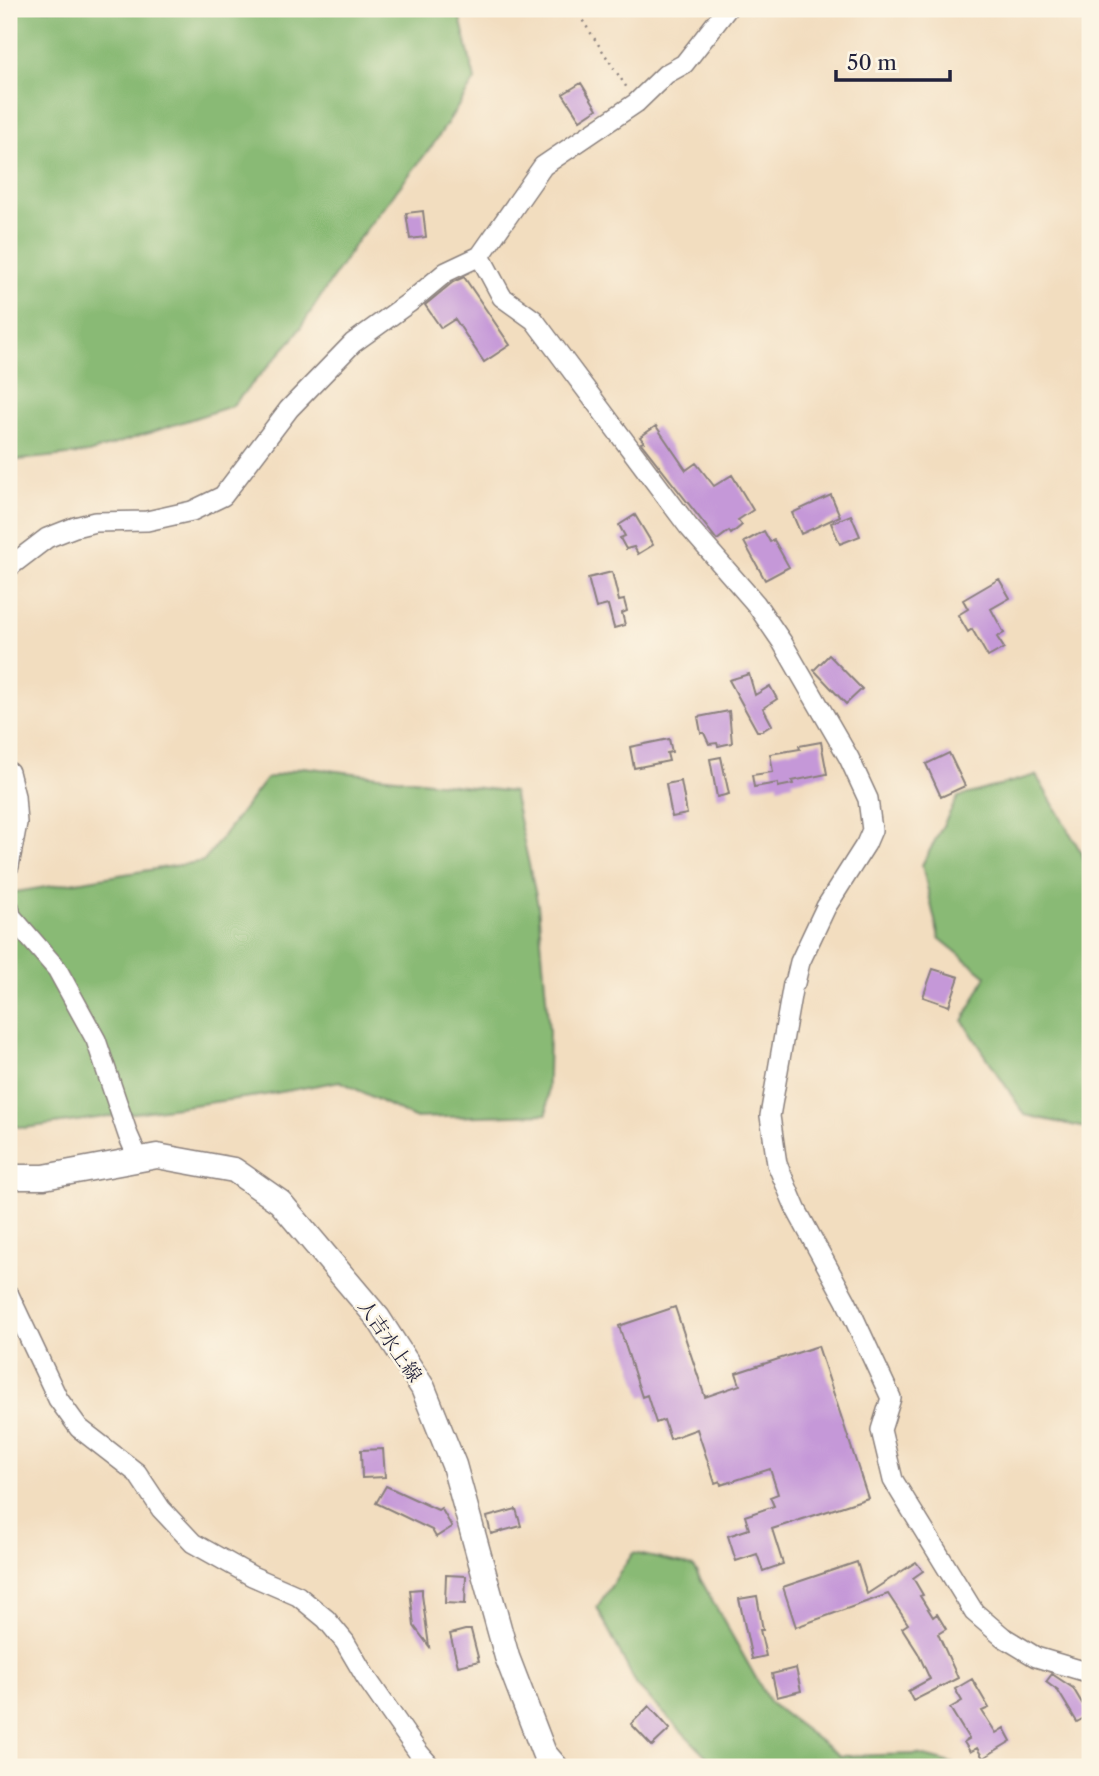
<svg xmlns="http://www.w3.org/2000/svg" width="1099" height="1776" font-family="'Libre Caslon Text','Noto Serif JP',serif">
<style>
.forest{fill:#89ba74;stroke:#566e58;stroke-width:2}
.building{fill:#c598d8}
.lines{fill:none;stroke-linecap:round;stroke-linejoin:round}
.minor-casing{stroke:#8a807d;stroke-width:22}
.major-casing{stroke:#8a807d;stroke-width:27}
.path{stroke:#8a807d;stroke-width:2.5;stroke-dasharray:2 5;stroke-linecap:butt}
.minor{stroke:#fff;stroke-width:19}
.major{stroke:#fff;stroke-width:24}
.labels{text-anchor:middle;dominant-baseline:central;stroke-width:5;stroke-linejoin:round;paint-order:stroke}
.street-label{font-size:19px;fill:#22223b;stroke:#fcf5e5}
</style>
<rect width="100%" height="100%" fill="#fcf5e5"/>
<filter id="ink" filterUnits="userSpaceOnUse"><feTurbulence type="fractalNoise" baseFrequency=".0143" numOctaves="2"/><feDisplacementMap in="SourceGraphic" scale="14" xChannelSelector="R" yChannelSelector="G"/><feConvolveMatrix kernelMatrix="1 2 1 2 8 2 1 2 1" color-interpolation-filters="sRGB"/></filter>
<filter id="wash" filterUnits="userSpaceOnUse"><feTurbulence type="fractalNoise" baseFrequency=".00686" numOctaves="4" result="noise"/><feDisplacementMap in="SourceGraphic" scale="28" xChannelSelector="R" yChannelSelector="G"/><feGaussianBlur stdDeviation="1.57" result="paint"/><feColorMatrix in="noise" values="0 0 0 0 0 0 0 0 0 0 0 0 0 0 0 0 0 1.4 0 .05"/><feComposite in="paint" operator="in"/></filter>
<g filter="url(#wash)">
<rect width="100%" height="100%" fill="#f2ddbf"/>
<path class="forest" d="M9 9H458L475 80 435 142 357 241 293 339 232 406 88 453 9 461Z
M303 767 513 792 538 905 549 1031 547 1114 414 1118 340 1081 265 1095 25 1128 9 1125V893L204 861 266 779Z
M1036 775 1081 852 1090 879V1129L1025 1115 963 1021 986 976 939 938 922 865 958 797Z
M633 1553 693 1566 770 1703 840 1756 917 1754 966 1767H717L637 1686 597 1607Z"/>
<g id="blocks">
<path class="building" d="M581 83 597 109 580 120 563 94Z
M423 211 426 237 410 239 406 213Z
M464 277 510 345 484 362 455 319 441 328 425 305 453 282Z
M656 426 686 470 696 463 714 486 732 475 753 510 738 520 742 525 731 534 729 531 717 540 641 443 644 442 640 437Z
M831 495 840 516 801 534 792 513Z
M635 515 653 545 638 554 634 547 626 549 620 538 625 536 619 525Z
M851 515 860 536 840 544 831 523Z
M764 531 770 542 774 540 789 567 765 580 744 542Z
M612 572 619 601 624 600 627 611 622 613 625 625 614 628 608 605 596 608 588 578Z
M999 579 1010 598 991 609 1004 633 997 637 1004 648 988 657 972 629 968 632 958 615 968 609 963 600Z
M829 655 862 689 846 704 814 670Z
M749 674 755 695 770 686 777 699 763 708 772 725 762 731H757L729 680Z
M729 711 732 743 718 746 717 743 709 744 704 733H701L698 717Z
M669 739 672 752 667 753 669 761 634 768 630 747Z
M821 742 827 774 792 781 793 784 778 787V783L754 787 752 775 773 772 770 754 800 749 799 746Z
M949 753 965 786 941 797 926 764Z
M721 757 729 794 717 797 710 759Z
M681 781 687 814 672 817 666 784Z
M933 969 959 977 949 1006 923 997Z
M675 1307 705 1397 740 1385 736 1373 818 1346 868 1498 772 1529 783 1564 763 1571 757 1554 736 1561 728 1536 749 1529 745 1516 774 1506 770 1497 778 1494 770 1469 721 1485 720 1481 715 1483 697 1429 670 1439 664 1420 656 1423 647 1395 642 1397 619 1326Z
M383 1449 385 1477 362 1478 361 1450Z
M386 1486 438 1510 441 1508 452 1527 436 1537 432 1530 376 1503Z
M516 1509 521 1526 491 1534 487 1517Z
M857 1562 867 1594 916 1562 923 1571 913 1578 923 1595 920 1596 933 1617 937 1614 946 1629 938 1634 958 1678 913 1701 908 1691 930 1679 918 1653 902 1628 908 1624 888 1594 796 1627 783 1587Z
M446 1575 466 1576 465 1604 445 1603Z
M422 1589V1595L429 1646 414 1626 410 1590Z
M757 1596 763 1630H760L766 1656 752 1659 739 1599Z
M465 1630H471L479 1661 458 1666 450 1634Z
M796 1668 801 1691 777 1697 772 1674Z
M1052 1674 1073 1688 1089 1715 1077 1722 1058 1691 1046 1682Z
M972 1679 989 1708 982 1711 996 1733 1004 1728 1011 1741 983 1758 977 1748 970 1752 964 1742 969 1739 950 1708 962 1701 955 1689Z
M649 1706 670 1729 652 1746 631 1724Z"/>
</g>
</g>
<g filter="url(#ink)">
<use href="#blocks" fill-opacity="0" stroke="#8a807d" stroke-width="2"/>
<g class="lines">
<defs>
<path id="minor" d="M480 256 502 297 534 320 688 526 756 604 782 642 849 758 868 799 872 830 866 844 826 907 800 962 795 983 793 984 770 1116 777 1164 796 1209 846 1301 891 1398 881 1430 893 1480 974 1612 1003 1637 1036 1657 1090 1673
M9 567 47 538 75 527 95 522 147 521 192 511 223 496 289 409 353 343 410 302 446 272 480 256 543 166 636 103 666 74 684 64 727 9
M9 772 15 796 17 823 9 866
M9 907 11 916 57 969 96 1040 128 1135 139 1160
M9 1295 58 1399 79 1428 137 1473 161 1509 193 1543 252 1576 298 1596 326 1619 345 1642 365 1676 418 1752 431 1767"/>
<path id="major" d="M9 1177H44L157 1156 234 1170 280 1202 378 1318 423 1388 454 1465 507 1657 544 1753 556 1767"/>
</defs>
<use href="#minor" class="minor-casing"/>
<use href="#major" class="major-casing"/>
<path class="path" d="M575 9 627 88"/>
<use href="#minor" class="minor"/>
<use href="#major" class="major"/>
</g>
</g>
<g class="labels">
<g class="street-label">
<text transform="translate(390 1341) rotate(55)">人吉水上線</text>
</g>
</g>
<rect width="1099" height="1776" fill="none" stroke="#fcf5e5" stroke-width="35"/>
<path d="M836 70v10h114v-10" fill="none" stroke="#22223b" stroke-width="3.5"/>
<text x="847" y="70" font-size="21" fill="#22223b" stroke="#fcf5e5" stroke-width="5" paint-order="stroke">50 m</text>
</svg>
